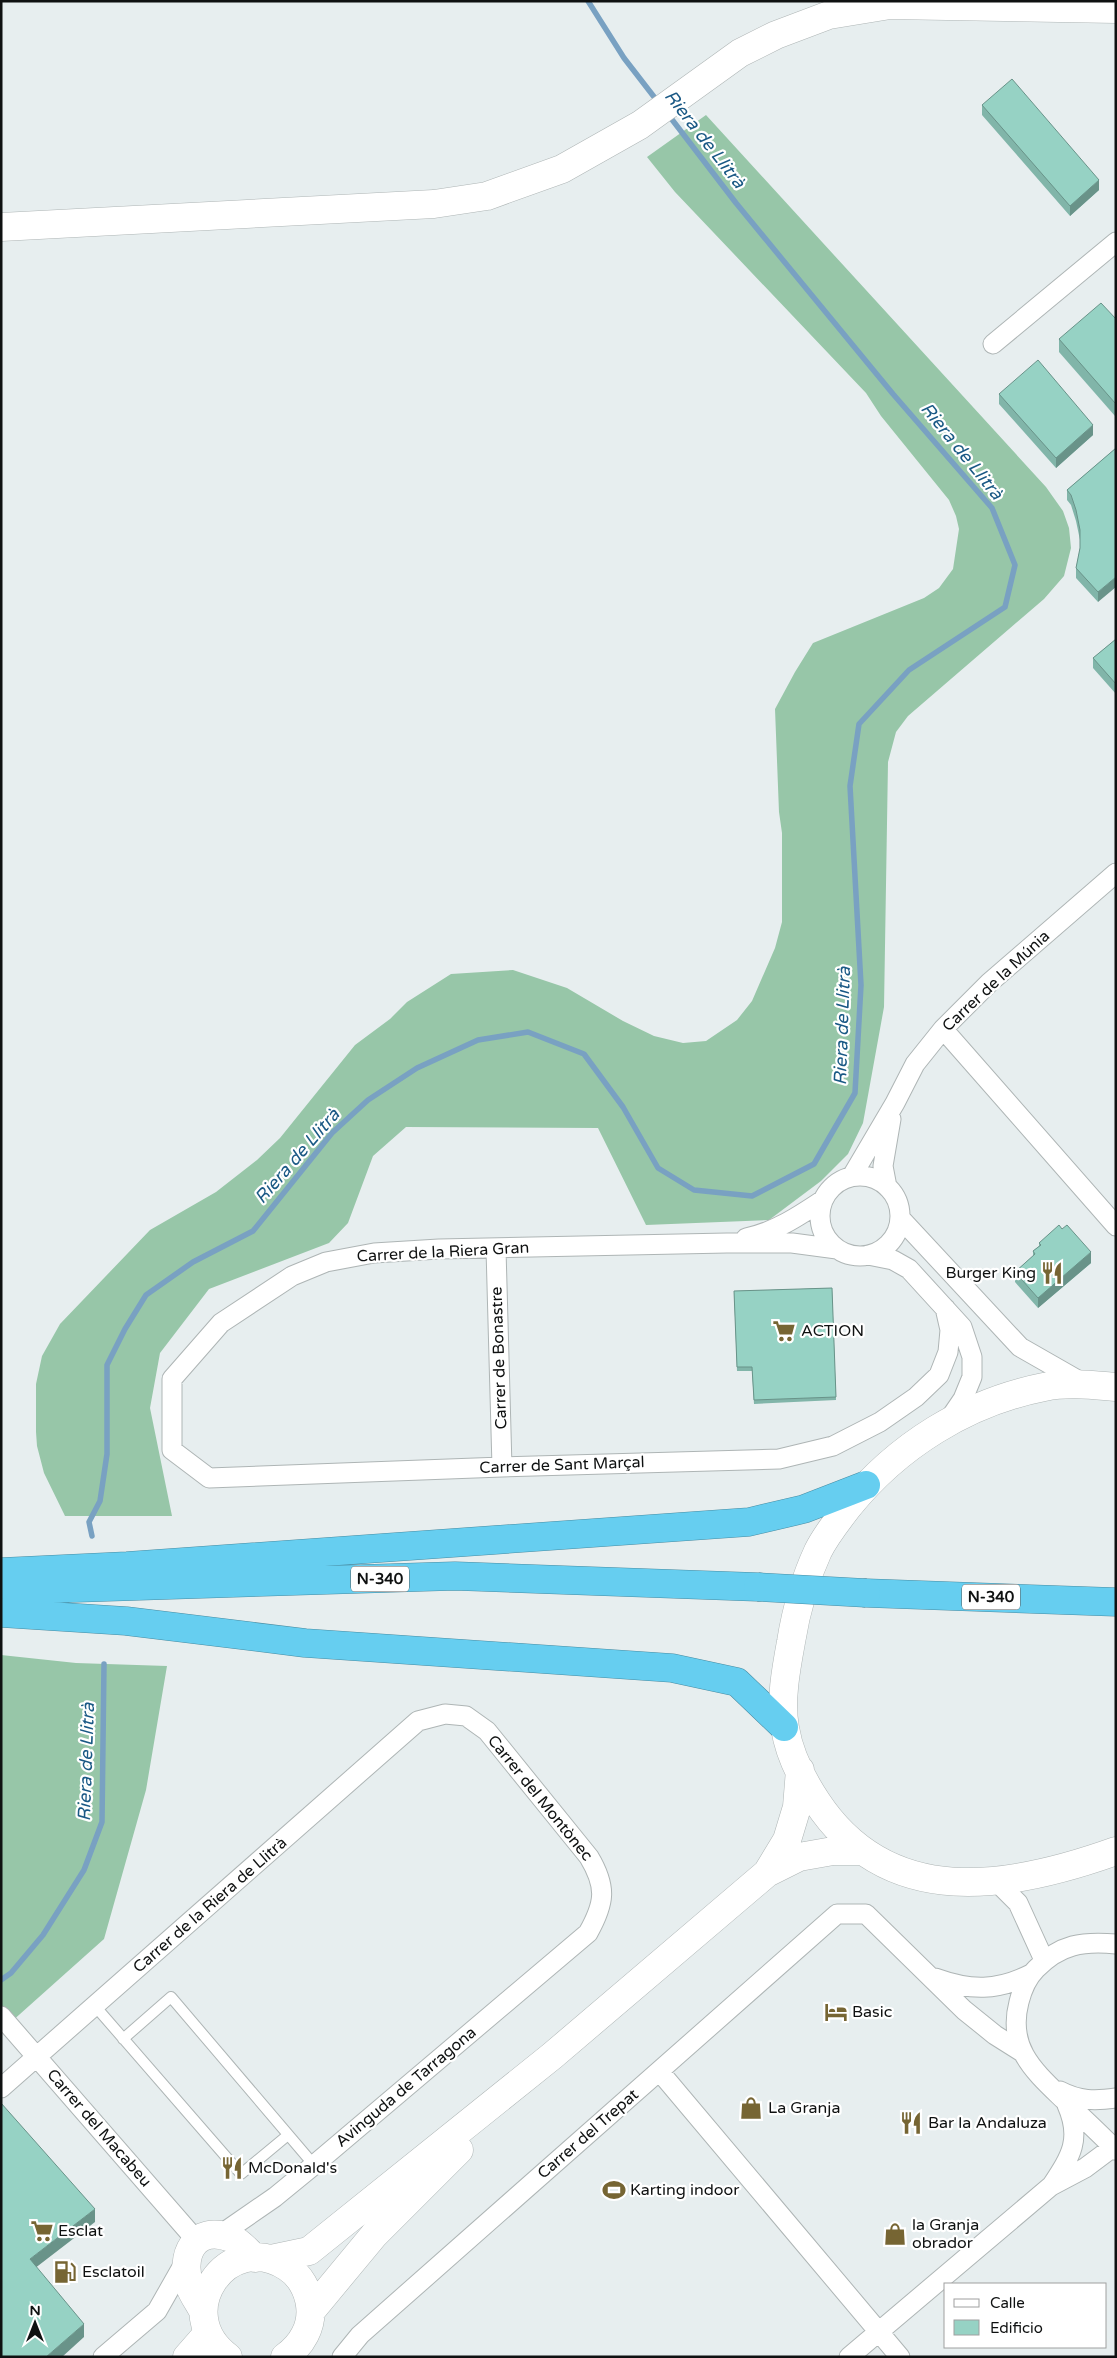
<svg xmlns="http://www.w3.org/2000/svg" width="1117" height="2358" font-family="'Varela Round',sans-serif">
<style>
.forest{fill:#97c6a8}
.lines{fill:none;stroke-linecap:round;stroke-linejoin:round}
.stream{stroke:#79a1c2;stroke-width:5.5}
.lane-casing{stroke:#aeb5b5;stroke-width:12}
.street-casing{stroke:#aeb5b5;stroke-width:21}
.secondary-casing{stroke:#aeb5b5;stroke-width:29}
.highway-casing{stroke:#488ca2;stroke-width:29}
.lane{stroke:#fff;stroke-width:10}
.street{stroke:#fff;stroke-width:19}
.secondary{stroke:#fff;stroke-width:28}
.highway{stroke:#66cef0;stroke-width:28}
.highway-bridge-casing{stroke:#488ca2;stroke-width:29;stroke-linecap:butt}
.highway-bridge{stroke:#66cef0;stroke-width:28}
.wall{fill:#81b5a9}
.shaded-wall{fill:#699389}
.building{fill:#96d2c4;stroke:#699389}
.labels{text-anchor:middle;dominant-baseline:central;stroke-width:4.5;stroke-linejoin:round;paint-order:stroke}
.shield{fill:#fff;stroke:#575858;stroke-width:1}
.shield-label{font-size:15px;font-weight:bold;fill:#0f1111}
.street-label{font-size:16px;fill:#0f1111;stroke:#fff}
.poi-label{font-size:16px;fill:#0f1111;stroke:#fff;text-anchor:start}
.water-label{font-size:18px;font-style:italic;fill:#1a5985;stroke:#fff}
</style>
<rect width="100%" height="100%" fill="#e7eeef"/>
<path class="forest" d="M706 115 1046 487 1063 511 1069 528 1071 548 1064 576 1044 599 908 716 896 732 888 762 884 1007 863 1123 848 1154 821 1181 769 1220 646 1225 598 1128 406 1127 373 1156 348 1223 329 1243 209 1289 160 1353 150 1408 172 1516H65L44 1473 37 1446 36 1432V1384L42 1356 60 1324 150 1230 216 1192 257 1160 280 1138 355 1045 390 1019 407 1002 451 974 513 970 567 988 623 1021 654 1036 683 1043 706 1041 737 1020 752 1001 775 948 782 922V833L779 812 775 709 795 672 813 643 924 598 939 588 953 569 959 529 956 516 949 500 881 416 866 393 675 192 647 157Z
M1 1655 76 1663 167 1666 146 1790 104 1939 1 2031Z"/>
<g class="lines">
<path class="stream" d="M588 1 624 58 658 102
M92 1536 89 1522 100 1501 107 1454V1365L125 1329 146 1295 193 1262 253 1231 332 1133 368 1100 417 1068 478 1040 528 1032 584 1054 623 1107 658 1168 694 1190 752 1196 814 1164 855 1093 861 985 850 786 859 724 909 670 1005 607 1015 565 992 508 893 394 736 203 667 113
M1 1980 11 1973 43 1935 84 1870 102 1822 104 1664"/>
<defs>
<path id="lane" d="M95 2006 241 2174 288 2135
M123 2039 171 1997 314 2165"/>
<path id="street" d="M993 344 1116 242
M943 1029 1116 1226
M852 1176 895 1103 915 1064 943 1029 989 983 1116 873
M820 1216a40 40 0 1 1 80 0a40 40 0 1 1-80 0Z
M887 1187 883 1166 891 1119
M900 1218 1020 1347 1083 1383
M746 1238C775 1232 799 1216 823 1200
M496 1249 502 1467
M837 1249 792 1243H727L439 1249 374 1253 326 1262 292 1276 221 1323 172 1379V1450L209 1478 502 1467 779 1459 833 1446 880 1422 916 1397 939 1375 948 1352 950 1330 945 1308
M868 1255 893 1260 909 1269 962 1327 972 1357V1377L963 1399 948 1421
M997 1882 1018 1903 1044 1960
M1116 1944C1083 1941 1060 1944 1036 1969 1027 1978 1022 1990 1019 2002 1007 2048 1034 2071 1064 2100 1081 2116 1099 2133 1116 2150
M935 1978C971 1991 997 1991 1031 1974
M1 2016 196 2240
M660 2072 900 2357
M1 2088 418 1721 445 1714 466 1716 487 1731 589 1857C607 1887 605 1903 588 1933L314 2165 275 2197 220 2235
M1060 2091C1079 2101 1095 2101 1116 2098
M1052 2185C1071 2156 1082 2139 1067 2105
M103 2357 157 2311 186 2260
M342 2357 360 2335 837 1914H866L964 2010 995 2035 1022 2052
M849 2357 1051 2186 1085 2168 1116 2145"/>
<path id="secondary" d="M1 227 434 204 487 196 562 169 640 125 740 53 776 35 829 15 890 5 1116 9
M1116 1387C1092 1385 1068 1382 1044 1387 967 1402 897 1446 848 1507 838 1520 826 1535 818 1551 805 1579 796 1611 791 1642 786 1669 780 1701 785 1728 789 1753 803 1781 817 1802 889 1911 1010 1889 1116 1851
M767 1873 787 1840 797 1807 800 1770
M271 2259 309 2251 552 2056 767 1873 799 1857 833 1851H862
M203 2311C199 2303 193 2295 190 2287 179 2256 194 2224 231 2238 240 2242 247 2251 255 2258
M311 2311 374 2235 459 2150
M187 2357 208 2333
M228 2357C169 2313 228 2228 287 2267 300 2275 308 2290 310 2305 313 2326 302 2345 285 2357"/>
<path id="highway" d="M1 1572 127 1566 749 1522 804 1509 866 1485
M13 1590 455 1576 758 1587
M866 1593 1116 1602
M1 1613 126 1621 305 1643 672 1668 737 1682 784 1727"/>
</defs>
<use href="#lane" class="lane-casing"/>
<use href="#street" class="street-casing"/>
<use href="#secondary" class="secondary-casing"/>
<use href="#highway" class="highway-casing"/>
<use href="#lane" class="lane"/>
<use href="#street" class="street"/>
<use href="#secondary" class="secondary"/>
<use href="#highway" class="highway"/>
<defs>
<path id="highway-bridge" d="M758 1587 866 1593"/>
</defs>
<use href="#highway-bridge" class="highway-bridge-casing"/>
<use href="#highway-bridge" class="highway-bridge"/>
</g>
<path class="wall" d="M982 105 1099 190 1070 216 982 115Z
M1116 319 1115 416 1059 352V339Z
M999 394 1093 435 1056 468 999 404Z
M1116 448 1098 602 1076 578V568L1080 548V540L1076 521 1071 505 1067 500V490Z
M1116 639V694L1093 668V658Z
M1039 1243 1091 1263 1038 1308 1015 1282V1272L1033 1256V1251L1039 1246Z
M832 1288 836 1400 754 1404 752 1371H737L734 1291Z"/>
<path class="shaded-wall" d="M1099 180V190L1070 216V206Z
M1116 402V415L1115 416V403Z
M1093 425V435L1056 468V458Z
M1116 577V587L1098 602V592Z
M1091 1252V1263L1038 1308V1298Z
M95 2209V2222L30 2272V2259Z
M84 2324V2337L62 2357H46Z"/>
<path class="building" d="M1012 79 1099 180 1070 206 982 105Z
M1101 303 1116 319V402L1115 403 1059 339Z
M1038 360 1093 425 1056 458 999 394Z
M1116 448V577L1098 592 1076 568 1080 548V530L1076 510 1071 495 1067 490Z
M1116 639V684L1093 658Z
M1059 1225 1062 1229 1067 1225 1091 1252 1038 1298 1015 1272 1035 1254 1033 1251 1041 1245 1039 1243Z
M832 1288 836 1397 754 1400 752 1367H737L734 1291Z
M1 2103 95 2209 30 2259 84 2324 46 2357H1Z"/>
<defs>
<symbol id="restaurant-bare" viewBox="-9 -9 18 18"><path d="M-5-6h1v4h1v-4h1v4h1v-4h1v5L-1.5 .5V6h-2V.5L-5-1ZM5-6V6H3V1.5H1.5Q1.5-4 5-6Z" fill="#766533" stroke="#fff" stroke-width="2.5" paint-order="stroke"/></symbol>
<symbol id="supermarket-bare" viewBox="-9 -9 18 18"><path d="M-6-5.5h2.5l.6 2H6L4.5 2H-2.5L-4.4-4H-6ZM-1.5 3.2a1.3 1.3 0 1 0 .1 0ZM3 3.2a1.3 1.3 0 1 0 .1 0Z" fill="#766533" stroke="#fff" stroke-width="2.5" paint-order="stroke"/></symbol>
<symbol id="hotel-bare" viewBox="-9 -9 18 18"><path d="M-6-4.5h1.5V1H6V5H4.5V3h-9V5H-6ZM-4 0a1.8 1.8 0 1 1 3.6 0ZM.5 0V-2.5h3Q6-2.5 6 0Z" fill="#766533" stroke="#fff" stroke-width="2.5" paint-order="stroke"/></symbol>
<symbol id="shop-bare" viewBox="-9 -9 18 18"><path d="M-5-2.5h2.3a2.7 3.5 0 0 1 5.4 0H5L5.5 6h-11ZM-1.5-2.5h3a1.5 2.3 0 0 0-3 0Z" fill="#766533" stroke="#fff" stroke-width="2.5" paint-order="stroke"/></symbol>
<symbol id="stadium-bare" viewBox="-9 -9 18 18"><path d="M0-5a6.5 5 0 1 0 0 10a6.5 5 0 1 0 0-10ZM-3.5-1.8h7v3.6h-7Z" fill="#766533" stroke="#fff" stroke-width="2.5" paint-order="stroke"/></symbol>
<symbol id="fuel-bare" viewBox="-9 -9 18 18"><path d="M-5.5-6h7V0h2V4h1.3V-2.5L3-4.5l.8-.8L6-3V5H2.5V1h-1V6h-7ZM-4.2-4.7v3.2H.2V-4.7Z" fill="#766533" stroke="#fff" stroke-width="2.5" paint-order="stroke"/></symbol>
</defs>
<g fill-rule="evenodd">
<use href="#restaurant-bare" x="1036" y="1257" width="32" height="32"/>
<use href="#supermarket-bare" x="768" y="1315" width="32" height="32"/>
<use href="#hotel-bare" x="820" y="1996" width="32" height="32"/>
<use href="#shop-bare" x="735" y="2092" width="32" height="32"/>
<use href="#restaurant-bare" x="895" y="2107" width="32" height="32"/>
<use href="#restaurant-bare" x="216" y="2152" width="32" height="32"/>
<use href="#stadium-bare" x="598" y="2174" width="32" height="32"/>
<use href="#supermarket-bare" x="26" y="2215" width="32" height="32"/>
<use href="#shop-bare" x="879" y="2218" width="32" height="32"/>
<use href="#fuel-bare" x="49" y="2256" width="32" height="32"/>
</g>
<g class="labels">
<g class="shield">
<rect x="351" y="1566.5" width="58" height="25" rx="4"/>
<rect x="962" y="1584.5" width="58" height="25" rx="4"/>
</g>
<g class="shield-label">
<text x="380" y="1579">N-340</text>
<text x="991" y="1597">N-340</text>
</g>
<g class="street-label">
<text transform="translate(996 981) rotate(-43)">Carrer de la Múnia</text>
<text transform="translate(443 1252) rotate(-3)">Carrer de la Riera Gran</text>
<text transform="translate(499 1358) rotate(-92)">Carrer de Bonastre</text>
<text transform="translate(562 1465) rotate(-2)">Carrer de Sant Marçal</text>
<text transform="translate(540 1798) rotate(51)">Carrer del Montònec</text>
<text transform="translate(210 1905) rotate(-41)">Carrer de la Riera de Llitrà</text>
<text transform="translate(406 2087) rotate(-40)">Avinguda de Tarragona</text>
<text transform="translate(99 2128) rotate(49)">Carrer del Macabeu</text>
<text transform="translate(588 2134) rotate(-41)">Carrer del Trepat</text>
</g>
<g class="poi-label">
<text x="1036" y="1273" text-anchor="end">Burger King</text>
<text x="801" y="1331">ACTION</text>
<text x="852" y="2012">Basic</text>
<text x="768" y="2108">La Granja</text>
<text x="928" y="2123">Bar la Andaluza</text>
<text x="248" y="2168">McDonald's</text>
<text x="630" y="2190">Karting indoor</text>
<text x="912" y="2225">la Granja<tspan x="912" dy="18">obrador</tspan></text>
<text x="58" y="2231">Esclat</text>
<text x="82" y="2272">Esclatoil</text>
</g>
<g class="water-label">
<text transform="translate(705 139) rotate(52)">Riera de Llitrà</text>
<text transform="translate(962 451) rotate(51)">Riera de Llitrà</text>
<text transform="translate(842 1026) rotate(-88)">Riera de Llitrà</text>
<text transform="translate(297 1156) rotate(-49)">Riera de Llitrà</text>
<text transform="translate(86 1762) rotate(-88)">Riera de Llitrà</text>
</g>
</g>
<rect width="1117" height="2358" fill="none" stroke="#0f1111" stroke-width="5"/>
<rect x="944" y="2283" width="162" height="65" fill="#ffffff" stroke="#9fa0a0"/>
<rect x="954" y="2299" width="25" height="8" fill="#ffffff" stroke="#9fa0a0"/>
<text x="990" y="2308" font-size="15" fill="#0f1111">Calle</text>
<rect x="954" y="2320" width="25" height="15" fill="#96d2c4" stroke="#9fa0a0"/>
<text x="990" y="2333" font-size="15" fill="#0f1111">Edificio</text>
<g transform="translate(35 2323)" stroke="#ffffff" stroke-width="4" paint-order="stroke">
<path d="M0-4L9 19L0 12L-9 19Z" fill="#0f1111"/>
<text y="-8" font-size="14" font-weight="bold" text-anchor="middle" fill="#0f1111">N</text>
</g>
</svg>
